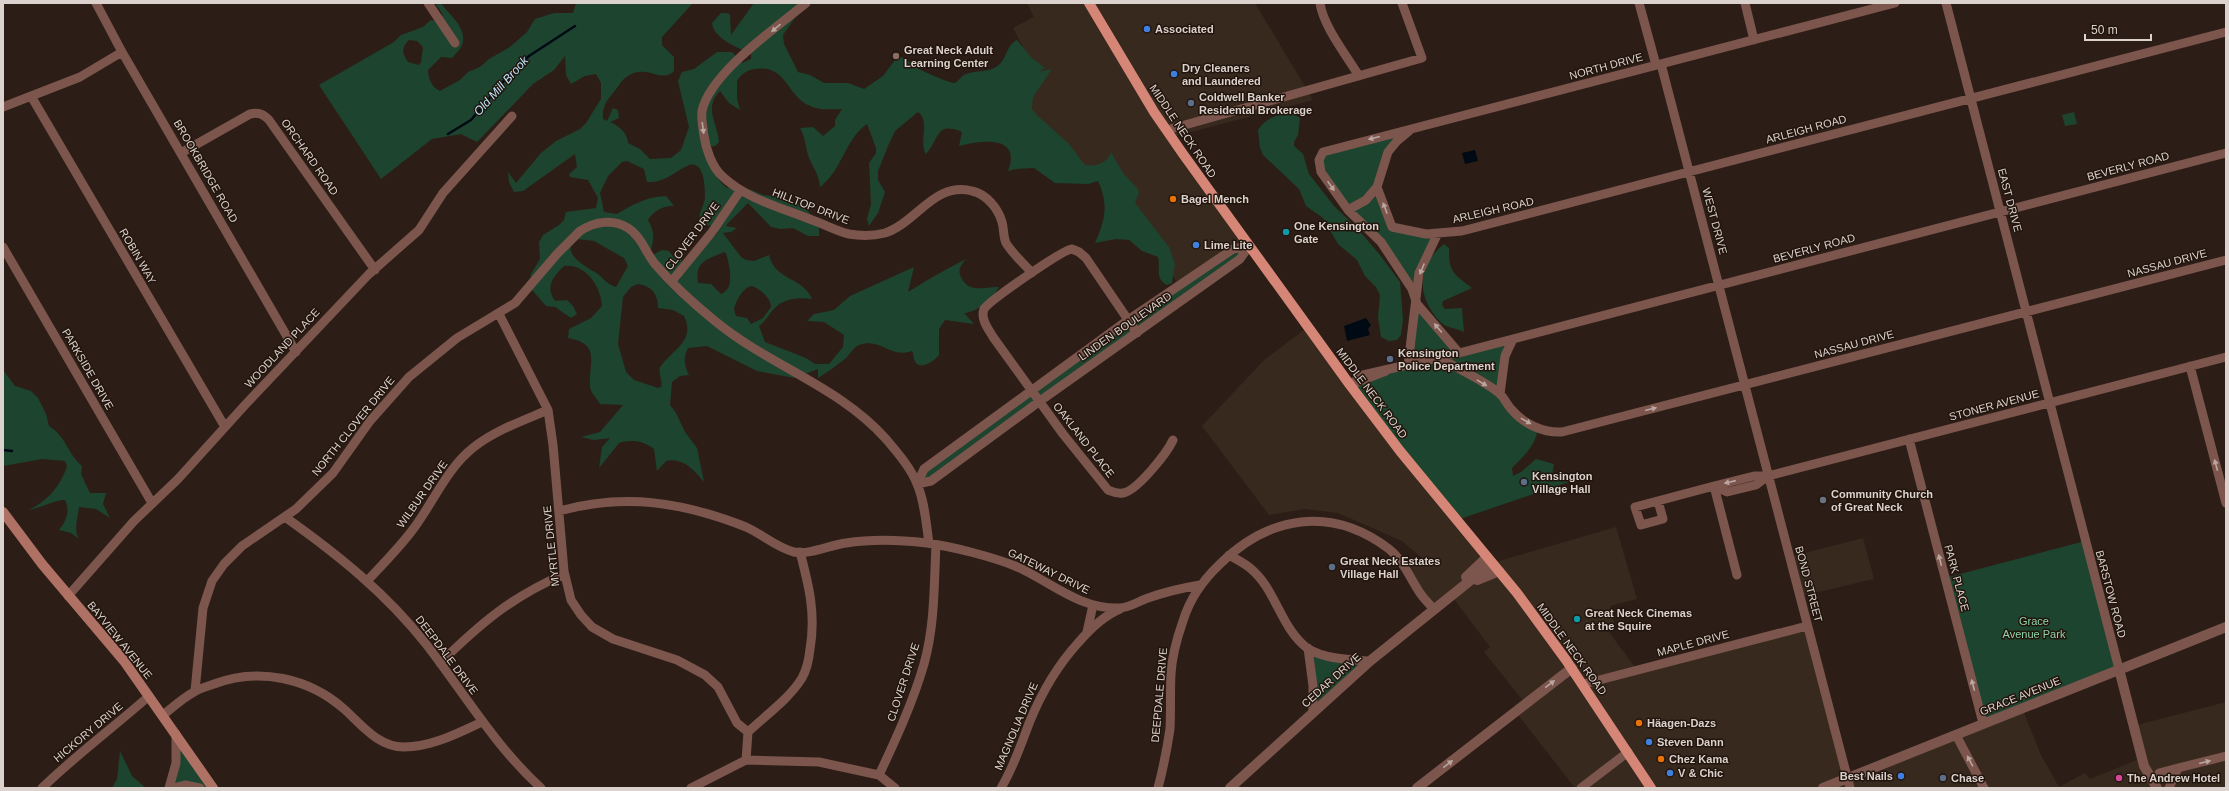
<svg xmlns="http://www.w3.org/2000/svg" width="2229" height="791" font-family="Helvetica,sans-serif">
<style>
.commercial{fill:#37291e}
.green{fill:#1d442e;fill-rule:evenodd}
.water{fill:#000a15}
.lines{fill:none;stroke-linecap:round;stroke-linejoin:round}
.stream{stroke:#000a15;stroke-width:2.5}
.minor{stroke:#7c554d;stroke-width:9}
.tertiary{stroke:#7c554d;stroke-width:10}
.secondary{stroke:#af7164;stroke-width:10}
.primary{stroke:#d68676;stroke-width:10}
.oneway{fill:#baa6a0}
.shop-dot{fill:#3f7fe0;stroke:#22150d;stroke-width:1.5}
.education-dot{fill:#8d6e63;stroke:#22150d;stroke-width:1.5}
.service-dot{fill:#5c6f8a;stroke:#22150d;stroke-width:1.5}
.food-dot{fill:#e8710a;stroke:#22150d;stroke-width:1.5}
.culture-dot{fill:#0f9aa8;stroke:#22150d;stroke-width:1.5}
.worship-dot{fill:#6b7280;stroke:#22150d;stroke-width:1.5}
.hotel-dot{fill:#d1479c;stroke:#22150d;stroke-width:1.5}
.labels{text-anchor:middle;dominant-baseline:central;stroke-width:3;stroke-linejoin:round;paint-order:stroke}
.poi-label{font-size:11px;font-weight:bold;fill:#dcd2cd;stroke:#22150d;text-anchor:start}
.street-label{font-size:11px;fill:#dcd2cd;stroke:#22150d}
.park-label{font-size:11px;fill:#8fd3aa;stroke:#22150d}
.water-label{font-size:12px;font-style:italic;fill:#bde6fe;stroke:#22150d}
</style>
<rect width="100%" height="100%" fill="#2c1e16"/>
<path class="commercial" d="M1027 3H1255L1313 100 1172 137 1249 246 1179 286 1118 182 1088 178 1006 83 1032 64 1013 28 1034 17Z
M1308 327 1492 563 1616 527 1637 599 1610 606 1615 627 1606 628 1637 670 1807 625 1848 778 2022 708 2041 755 2059 787 2085 773 2090 779 2142 758 2133 726 2226 702V788H1590L1587 784 1581 788H1575L1515 711 1525 703 1484 652 1490 647 1451 595 1434 609 1406 571 1422 558 1402 541 1338 513 1305 509 1269 515 1202 426 1264 360Z
M1863 538 1874 579 1801 596 1790 557Z"/>
<path class="green" d="M435 3H441C449 15 468 28 462 45 461 49 455 54 452 58L441 57 428 70C428 78 432 88 440 91L460 80 468 72 480 67 489 59 510 47 527 32 535 19 554 13H573L576 3H693L662 37V45L674 57V71C660 85 647 61 625 78 620 82 617 89 613 93 606 101 602 108 603 119L607 121 613 108 618 110 619 118 610 122C619 126 627 132 628 143L640 149 650 159 671 158 681 150 689 127 678 81 682 72 694 69 717 52H732L742 63 751 59V53C739 49 713 38 712 23L721 13H728L730 15 731 35 754 3H812L799 12 783 35 784 44 798 72 810 75 824 83H848L864 89 883 76 898 56C905 57 911 64 917 68 922 71 951 84 955 83 958 81 961 77 964 75 976 69 988 74 999 65 1007 58 1007 44 1017 40L1032 58 1045 68 1039 72 1052 69 1033 97 1032 109 1038 116 1069 144 1085 165C1095 167 1108 163 1111 152L1123 173 1138 189 1139 193 1135 203 1169 247 1175 264 1172 283 1167 285C1154 278 1161 268 1158 257L1142 251 1129 240 1116 239 1095 243C1105 220 1109 205 1098 181L1088 184 1055 183 1034 168 1016 169 1008 171C1022 135 982 140 959 146L962 132C935 121 940 139 926 154 918 141 931 122 918 112L895 131 888 146 878 171V180L885 192 878 213 869 226 867 219 871 204 869 163 876 153V148L867 124C845 139 842 171 820 187 819 173 812 167 808 155 805 145 805 137 800 128L813 127 823 136 835 126V120L842 109C830 109 819 111 808 105 786 94 786 64 755 69 747 70 741 74 737 81V99L740 110 729 103 720 91C703 108 718 124 719 142L715 146 710 147C712 166 711 174 727 188L749 189 763 195 779 197 804 205 819 227V236H808L793 228 781 229 771 227 748 203 727 224 726 226 737 228 731 232 723 233 741 257 746 260 754 261 769 255C775 281 802 276 812 299 801 297 784 298 776 307 769 313 767 320 759 326L765 342 806 358 815 364H829L843 347 844 335 824 322 807 321 814 314 834 310 850 296 914 267 908 292C927 280 946 269 966 259 960 266 957 271 962 279 970 294 986 286 999 287 992 299 978 312 964 313L974 324 945 320 939 329V355C935 360 923 370 916 363 913 359 914 354 912 351 890 359 881 337 859 345 854 347 850 354 846 358 837 365 828 372 818 378V369L795 378 757 371 707 346 688 348C683 358 684 365 689 375L680 376 672 382 670 405 676 413 685 432 697 448 704 482C694 470 683 457 666 461L657 471 654 449C644 441 631 439 619 443L599 468 602 447 610 438 594 440 581 437 600 432 623 405 600 404C597 399 591 393 590 387 588 363 602 344 568 338L569 329 591 318 602 306C601 286 585 263 564 266 553 277 545 286 555 301L567 300 573 306 577 314 571 318 555 307 546 306 532 290 530 280 531 274 540 259 539 242 543 235 559 225 564 220 566 212 596 208 598 198 588 180 570 177 569 174 577 167 575 154 523 191 514 192 509 182 508 172 516 183 541 153 556 141 580 129 586 123 601 99V83L596 74 585 76 571 84 566 75 565 56 554 70 533 84 477 142 461 134 432 139 381 179 319 85 394 42 401 35 423 27 431 20 444 22 442 13ZM409 40 417 41 423 47 421 62 419 65 408 62C402 53 401 48 409 40ZM627 161 644 169 647 182C664 183 673 173 687 166 704 158 705 186 705 196 705 205 699 211 699 220L702 225 719 226 717 234 682 263 680 255 674 258 669 251 662 250 647 258C654 245 656 233 648 220 653 211 664 205 674 206L666 196C649 196 631 205 617 214L604 212 600 193 608 176 622 162ZM577 239 594 241 624 258 628 266 616 287C608 285 604 279 598 274 587 267 558 253 577 239ZM724 252 726 253C729 264 736 289 721 294L711 284 698 283C695 260 707 260 724 252ZM638 284C652 286 658 294 658 308L673 310 684 316C696 341 673 349 660 367 658 374 663 381 661 387L658 388 634 380 626 372 618 344 623 297 631 287ZM752 286C760 289 771 298 771 307L763 318 751 324 747 318 736 316 734 309C736 301 743 287 752 286Z
M1290 112 1300 118 1298 135 1294 142V146L1303 154 1309 174 1334 206 1356 227 1380 255 1400 282 1403 320 1401 335 1397 340 1389 341 1381 337 1378 318 1380 295 1376 287 1365 276 1357 260 1338 244 1323 218 1306 206 1299 189 1263 155 1260 148 1258 130C1266 118 1276 115 1290 112Z
M2074 112 2077 124 2065 126 2062 115Z
M1411 129 1397 141 1377 187 1392 227 1438 233 1419 273 1417 304 1459 353 1513 339 1505 356 1504 401 1538 428C1536 445 1524 456 1512 468L1513 476 1521 472 1536 459 1554 464 1552 475 1571 478 1572 481 1457 520 1350 385 1408 365 1417 304 1399 268 1348 210 1319 160 1320 156Z
M1444 244 1449 248C1449 273 1453 273 1472 288L1443 301 1442 305 1445 309 1462 308 1464 332C1458 329 1451 328 1446 326 1440 323 1434 315 1431 310 1416 286 1422 261 1444 244Z
M1249 246 1240 259 931 481 917 484 924 469 1233 249Z
M3 370 15 386 31 391 38 398 46 414 49 426C66 436 67 453 82 466L81 474 90 493H106L103 504 110 518 96 509 79 507C78 519 73 529 79 539L71 533 59 530C67 520 70 511 65 500 55 500 40 508 29 510 47 501 61 486 67 466L65 461 42 459 3 466Z
M2085 541 2119 669 1983 723 1945 578Z
M1311 653 1363 663 1317 702Z
M177 738 211 788H170Z
M120 751 132 776 146 788H112L117 779Z"/>
<path class="water" d="M1475 150 1478 161 1465 164 1462 153Z
M1366 318 1371 325 1368 329 1370 335 1347 341 1344 326Z"/>
<g class="lines">
<path class="stream" d="M448 134 471 120 503 82 529 56 575 26
M3 450 12 451"/>
<path class="minor" d="M96 3 122 52 296 352
M428 3 455 43
M806 3C776 28 710 73 702 111 701 119 703 128 704 136 706 149 712 167 722 176 746 199 782 208 812 220 824 224 836 231 849 234 861 236 873 236 885 233 916 223 935 181 972 191 986 194 998 208 1002 222 1004 229 1003 236 1006 243 1012 253 1024 264 1032 273
M1320 3C1323 26 1347 56 1359 76
M1639 3 1656 65
M1745 3 1754 40
M1946 3 2119 669
M1661 64 1850 788
M31 96 225 427
M3 107 80 77 122 52
M1167 130 1422 58 1402 3
M181 153 250 114C259 112 263 114 269 120L375 270
M1377 187 1392 227 1426 234 1462 231 2226 32
M1348 210 1366 200 1377 187 1388 152 1397 141 1409 131
M1249 246 1240 259 1040 401 931 481 917 484 924 469 1128 320 1233 249Z
M3 247 152 503
M672 281 712 232 740 191
M499 314 548 410 553 445 564 571 571 600 581 615 592 627 613 639 677 660 705 675 718 687 737 723 748 732
M1137 333 1086 258 1079 252 1072 249C1062 250 989 301 984 309 980 319 989 330 993 337L1063 434 1108 490C1113 492 1117 494 1123 493 1137 491 1167 453 1173 440
M1459 353 1417 304 1412 289 1381 242 1348 210 1321 172 1319 160 1323 152 1895 3
M1440 358C1458 369 1483 380 1499 393 1504 397 1507 405 1512 410 1524 424 1543 433 1562 432L2226 260
M1408 365 1419 273 1438 233
M2190 366 2226 503
M1386 371 1350 385 1363 375 1459 353 2226 153
M1500 394 1505 356 1513 339
M1909 439 1983 723
M1768 476 1756 485 1727 492 1714 486 1754 476H1768L2226 357
M1658 501 1663 519 1641 525 1635 507 1714 486 1737 575
M559 511C625 493 683 502 746 527 762 534 777 548 794 552 810 555 830 545 846 543 872 539 901 540 927 543 950 546 993 557 1015 566 1050 581 1078 609 1119 608 1129 608 1139 601 1148 598 1165 592 1182 588 1200 585
M285 517C337 554 386 593 426 644 464 693 495 746 541 788
M1229 555C1236 559 1244 563 1250 568 1276 589 1280 627 1307 648 1323 659 1351 660 1370 661
M367 581C383 564 400 547 414 528 434 501 447 468 474 447 496 430 522 421 548 410
M68 596 134 521 178 479 245 405 369 274 419 230 443 193 512 116
M1087 632 1093 605
M1308 648 1313 686V713
M440 663C481 623 510 598 564 574
M1584 684 1807 626
M195 691 203 608 212 581 224 564 242 546 296 509 333 473 370 421 409 377 457 338 515 303 557 254 580 231C594 222 613 218 628 228 641 236 646 253 655 264 673 285 694 304 715 321 768 365 839 386 886 439 897 452 911 468 917 484 925 502 926 524 929 543
M163 715C173 707 183 698 194 692 200 688 208 686 214 684 259 667 309 678 344 709 362 725 378 747 404 747 432 747 458 733 482 722
M748 732C766 715 789 699 802 678 807 669 809 659 810 649 816 614 809 586 800 552
M1956 735 1984 788
M746 760 748 732
M2159 773 2178 768
M879 775C896 739 913 702 924 664 935 625 934 584 936 545
M42 788C76 755 114 727 149 696
M169 788 176 763V734
M173 788 185 785 200 788
M691 788 746 760 819 762 879 775 895 788
M1001 788C1014 767 1021 744 1030 721 1042 692 1057 666 1078 643 1090 629 1103 616 1120 609
M1158 788C1163 769 1167 749 1170 729 1171 711 1170 692 1171 674 1172 656 1177 638 1183 621 1190 598 1202 581 1220 564 1269 516 1331 505 1389 549 1403 560 1410 578 1420 593 1424 599 1429 604 1434 609
M1581 788 1628 752
M2169 788 2178 768 2226 756"/>
<path class="tertiary" d="M1466 577 1487 557
M1477 580 1499 571
M2119 669 2144 766 2157 788
M1230 788 1370 661 1492 563
M1417 788 1572 668
M1823 788 2226 627"/>
<path class="secondary" d="M3 512 42 564 124 661 213 788"/>
<path class="primary" d="M1089 3 1154 112 1183 154 1350 385 1400 451 1517 593 1566 660 1651 788"/>
</g>
<defs><path id="oneway-solid" d="M-6-.8H1V-3.2L6.5 0L1 3.2V.8H-6Z"/></defs>
<g class="oneway">
<use href="#oneway-solid" transform="translate(776 28) rotate(140)"/>
<use href="#oneway-solid" transform="translate(703 128) rotate(82)"/>
<use href="#oneway-solid" transform="translate(1374 138) rotate(166)"/>
<use href="#oneway-solid" transform="translate(1331 186) rotate(55)"/>
<use href="#oneway-solid" transform="translate(1385 208) rotate(-111)"/>
<use href="#oneway-solid" transform="translate(1422 269) rotate(112)"/>
<use href="#oneway-solid" transform="translate(1438 328) rotate(-130)"/>
<use href="#oneway-solid" transform="translate(1482 383) rotate(31)"/>
<use href="#oneway-solid" transform="translate(1651 409) rotate(-14)"/>
<use href="#oneway-solid" transform="translate(1526 421) rotate(29)"/>
<use href="#oneway-solid" transform="translate(2216 465) rotate(-105)"/>
<use href="#oneway-solid" transform="translate(1730 482) rotate(167)"/>
<use href="#oneway-solid" transform="translate(1940 560) rotate(-104)"/>
<use href="#oneway-solid" transform="translate(1550 684) rotate(-37)"/>
<use href="#oneway-solid" transform="translate(1973 685) rotate(-105)"/>
<use href="#oneway-solid" transform="translate(1970 761) rotate(-118)"/>
<use href="#oneway-solid" transform="translate(2205 762) rotate(-14)"/>
<use href="#oneway-solid" transform="translate(1448 764) rotate(-38)"/>
</g>
<g class="shop-dot">
<circle cx="1147" cy="29" r="4"/>
<circle cx="1174" cy="74" r="4"/>
<circle cx="1196" cy="245" r="4"/>
<circle cx="1649" cy="742" r="4"/>
<circle cx="1670" cy="773" r="4"/>
<circle cx="1901" cy="776" r="4"/>
</g>
<circle class="education-dot" cx="896" cy="56" r="4"/>
<g class="service-dot">
<circle cx="1191" cy="103" r="4"/>
<circle cx="1390" cy="359" r="4"/>
<circle cx="1524" cy="482" r="4"/>
<circle cx="1332" cy="567" r="4"/>
<circle cx="1943" cy="778" r="4"/>
</g>
<g class="food-dot">
<circle cx="1173" cy="199" r="4"/>
<circle cx="1639" cy="723" r="4"/>
<circle cx="1661" cy="759" r="4"/>
</g>
<g class="culture-dot">
<circle cx="1286" cy="232" r="4"/>
<circle cx="1577" cy="619" r="4"/>
</g>
<circle class="worship-dot" cx="1823" cy="500" r="4"/>
<circle class="hotel-dot" cx="2119" cy="778" r="4"/>
<g class="labels">
<g class="poi-label">
<text x="1155" y="29">Associated</text>
<text x="904" y="50">Great Neck Adult<tspan x="904" dy="13">Learning Center</tspan></text>
<text x="1182" y="68">Dry Cleaners<tspan x="1182" dy="13">and Laundered</tspan></text>
<text x="1199" y="97">Coldwell Banker<tspan x="1199" dy="13">Residental Brokerage</tspan></text>
<text x="1181" y="199">Bagel Mench</text>
<text x="1294" y="226">One Kensington<tspan x="1294" dy="13">Gate</tspan></text>
<text x="1204" y="245">Lime Lite</text>
<text x="1398" y="353">Kensington<tspan x="1398" dy="13">Police Department</tspan></text>
<text x="1532" y="476">Kensington<tspan x="1532" dy="13">Village Hall</tspan></text>
<text x="1831" y="494">Community Church<tspan x="1831" dy="13">of Great Neck</tspan></text>
<text x="1340" y="561">Great Neck Estates<tspan x="1340" dy="13">Village Hall</tspan></text>
<text x="1585" y="613">Great Neck Cinemas<tspan x="1585" dy="13">at the Squire</tspan></text>
<text x="1647" y="723">Häagen-Dazs</text>
<text x="1657" y="742">Steven Dann</text>
<text x="1669" y="759">Chez Kama</text>
<text x="1678" y="773">V &amp; Chic</text>
<text x="1893" y="776" text-anchor="end">Best Nails</text>
<text x="1951" y="778">Chase</text>
<text x="2127" y="778">The Andrew Hotel</text>
</g>
<g class="street-label">
<text transform="translate(1606 66) rotate(-15)">NORTH DRIVE</text>
<text transform="translate(1806 129) rotate(-15)">ARLEIGH ROAD</text>
<text transform="translate(1183 131) rotate(56)">MIDDLE NECK ROAD</text>
<text transform="translate(310 157) rotate(55)">ORCHARD ROAD</text>
<text transform="translate(2128 166) rotate(-15)">BEVERLY ROAD</text>
<text transform="translate(206 171) rotate(60)">BROOKBRIDGE ROAD</text>
<text transform="translate(2010 200) rotate(75)">EAST DRIVE</text>
<text transform="translate(811 206) rotate(21)">HILLTOP DRIVE</text>
<text transform="translate(1493 210) rotate(-13)">ARLEIGH ROAD</text>
<text transform="translate(1715 221) rotate(75)">WEST DRIVE</text>
<text transform="translate(692 236) rotate(-53)">CLOVER DRIVE</text>
<text transform="translate(1814 248) rotate(-15)">BEVERLY ROAD</text>
<text transform="translate(138 256) rotate(60)">ROBIN WAY</text>
<text transform="translate(2167 263) rotate(-15)">NASSAU DRIVE</text>
<text transform="translate(1125 326) rotate(-35)">LINDEN BOULEVARD</text>
<text transform="translate(1854 344) rotate(-15)">NASSAU DRIVE</text>
<text transform="translate(282 348) rotate(-47)">WOODLAND PLACE</text>
<text transform="translate(88 369) rotate(60)">PARKSIDE DRIVE</text>
<text transform="translate(1372 393) rotate(53)">MIDDLE NECK ROAD</text>
<text transform="translate(1994 405) rotate(-15)">STONER AVENUE</text>
<text transform="translate(353 426) rotate(-51)">NORTH CLOVER DRIVE</text>
<text transform="translate(1084 440) rotate(52)">OAKLAND PLACE</text>
<text transform="translate(422 494) rotate(-55)">WILBUR DRIVE</text>
<text transform="translate(551 546) rotate(-96)">MYRTLE DRIVE</text>
<text transform="translate(1049 571) rotate(26)">GATEWAY DRIVE</text>
<text transform="translate(1957 578) rotate(75)">PARK PLACE</text>
<text transform="translate(1809 584) rotate(75)">BOND STREET</text>
<text transform="translate(2111 594) rotate(75)">BARSTOW ROAD</text>
<text transform="translate(120 640) rotate(51)">BAYVIEW AVENUE</text>
<text transform="translate(1693 643) rotate(-15)">MAPLE DRIVE</text>
<text transform="translate(1572 649) rotate(54)">MIDDLE NECK ROAD</text>
<text transform="translate(447 655) rotate(53)">DEEPDALE DRIVE</text>
<text transform="translate(1331 680) rotate(-42)">CEDAR DRIVE</text>
<text transform="translate(903 682) rotate(-72)">CLOVER DRIVE</text>
<text transform="translate(1159 695) rotate(-85)">DEEPDALE DRIVE</text>
<text transform="translate(2020 696) rotate(-22)">GRACE AVENUE</text>
<text transform="translate(1016 726) rotate(-67)">MAGNOLIA DRIVE</text>
<text transform="translate(88 732) rotate(-40)">HICKORY DRIVE</text>
</g>
<g class="park-label">
<text x="2034" y="621">Grace<tspan x="2034" dy="13">Avenue Park</tspan></text>
</g>
<g class="water-label">
<text transform="translate(501 86) rotate(-48)">Old Mill Brook</text>
</g>
</g>
<rect width="2229" height="791" fill="none" stroke="#dcd2cd" stroke-width="8"/>
<path d="M2085 34v6h66v-6" fill="none" stroke="#dcd2cd" stroke-width="2"/>
<text x="2091" y="34" font-size="12" fill="#dcd2cd" stroke="#22150d" stroke-width="3" paint-order="stroke">50 m</text>
</svg>
